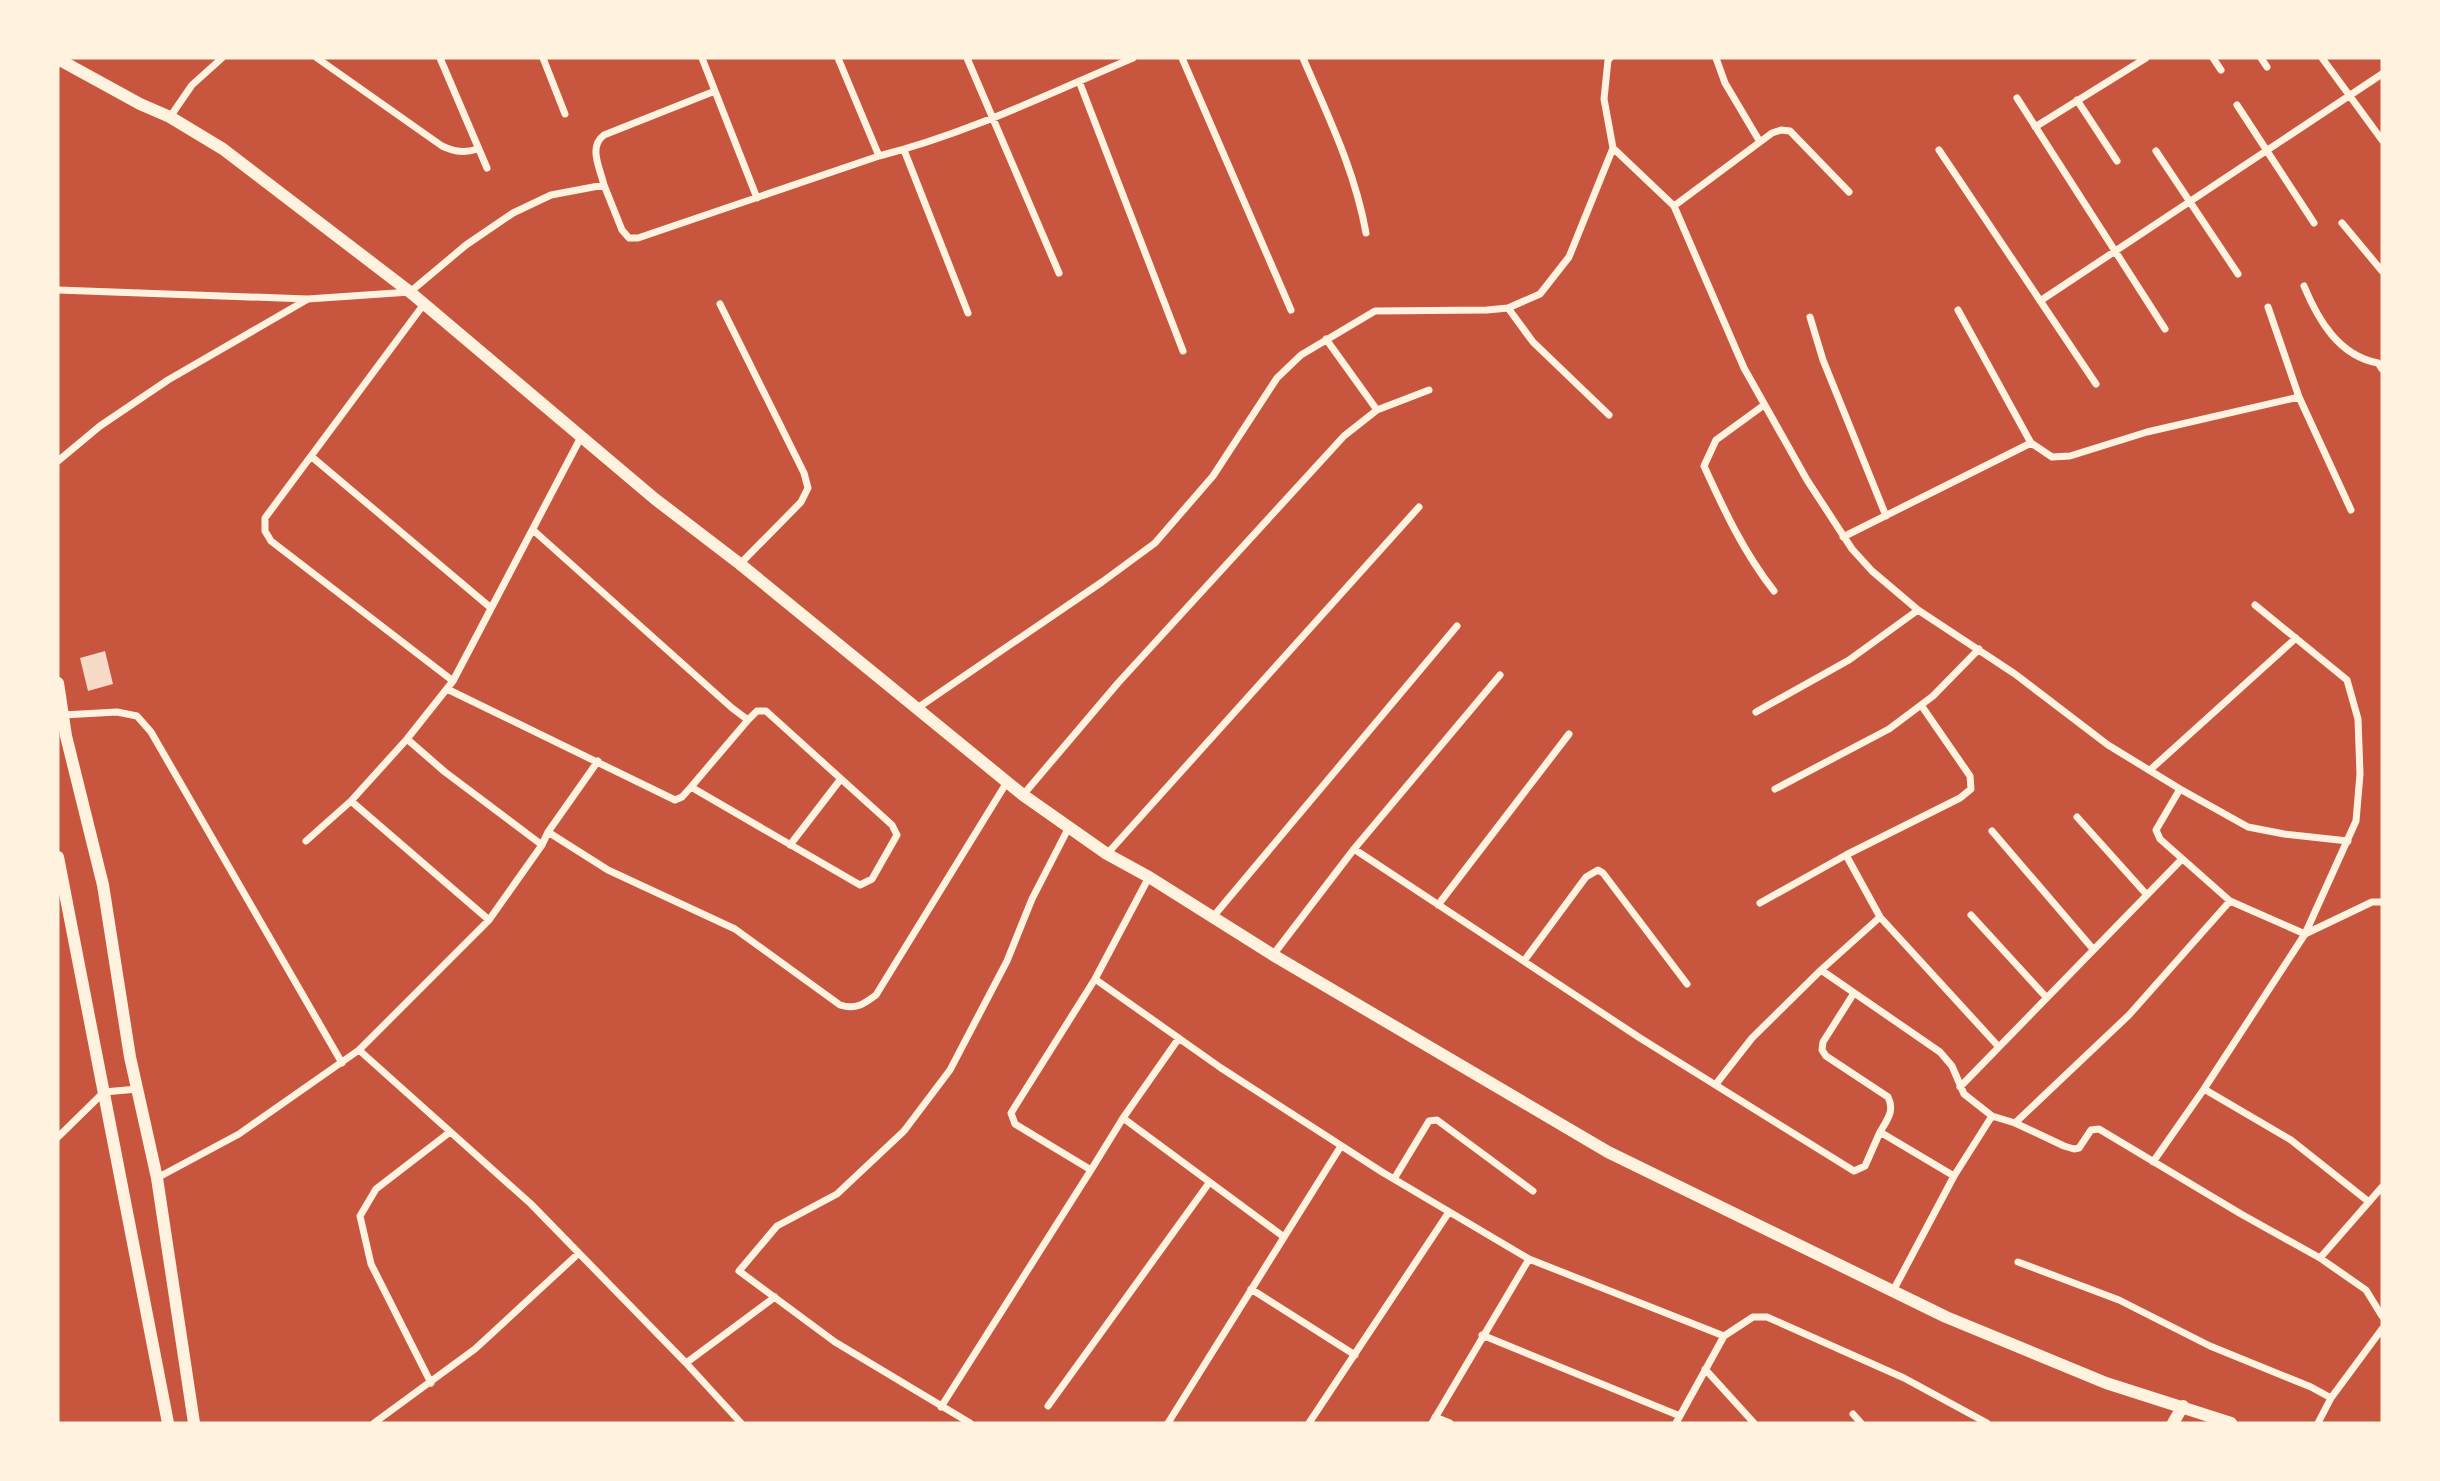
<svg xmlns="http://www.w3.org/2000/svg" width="2440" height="1481" font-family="Rubik,sans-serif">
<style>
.building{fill:#f7dbc8}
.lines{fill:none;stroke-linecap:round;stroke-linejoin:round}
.minor{stroke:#fff3e0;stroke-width:7}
.tertiary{stroke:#fff3e0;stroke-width:12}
</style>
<rect width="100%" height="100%" fill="#c8553d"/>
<path class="building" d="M105 651 113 684 88 691 80 658Z"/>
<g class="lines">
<path class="minor" d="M317 58 442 146C455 152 464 153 478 149
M440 58 487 168
M543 58 565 114
M702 58 757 198
M838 58 879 156
M967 58 1059 273
M1182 58 1291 310
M1303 58C1328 116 1355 171 1366 233
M1716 58 1725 83 1760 142
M2213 58 2221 70
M2261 58 2267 67
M2322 58 2382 140
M1079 81 1183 351
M2017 98 2165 329
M2077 100 2117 161
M2237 105 2314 223
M170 117 192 85 222 58
M2035 127 2146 58
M1613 148 1674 206 1744 368 1807 480 1852 549 1872 571 1918 610 2015 674 2108 745 2180 789 2156 830 2160 839 2230 901 2305 934 2372 902H2382
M904 150 968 313
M1939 150 2096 384
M2156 151 2238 274
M604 185C600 168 588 147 604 135L715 91
M1674 206 1772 133 1781 130 1790 131 1849 192
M2342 223 2382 271
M2304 286C2318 320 2339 356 2378 363L2382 369
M58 290 307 299
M2040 301 2382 74
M424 304 265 518V531L271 541 453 681
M720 304 804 473 808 488 801 502 740 564
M2268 307 2299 397 2351 510
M1508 308 1533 342 1609 415
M1958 310 2031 443
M1810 317 1823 360 1886 516
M1326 339 1377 410
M1764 405 1716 440 1704 466C1724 510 1744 553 1774 591
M312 457 491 608
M58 461 100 426 168 380 308 299 410 292 466 245 513 213 551 195 604 185 622 230 629 238H638L879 156C967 134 1050 93 1133 58
M533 530 732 708 748 720
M1843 537 2031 443 2052 457 2070 456 2147 432 2299 397
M447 689 675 800 682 797 691 787 748 720 757 711H766L892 825 897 835 872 879 860 885 691 787
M916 709 1102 582 1155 543 1213 476 1277 378 1301 355 1375 311 1487 310 1508 308 1540 294 1569 257 1613 148 1604 99 1608 60 1610 58
M1756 712 1849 660 1918 610
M63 715 117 712 137 716 151 732 342 1063
M407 739 445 772 542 845
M2150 770 2296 638
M1775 789 1889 729 1933 696 1979 649
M2180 789 2248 827 2284 834 2348 841
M1023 795 1118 683 1344 436 1377 410 1429 390
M351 801 489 920
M2077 817 2147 895
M1992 831 2093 949
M548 832 608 870 735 929 840 1005C856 1010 864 1004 876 995L1007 782
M306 841 351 801 407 739 453 681 581 437
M790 845 840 780
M1354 849 1500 675
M1107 854 1419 507
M1846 855 1880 917 1998 1046
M1149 877 1095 979 1221 1068 1382 1172 1529 1259 1724 1336 1753 1317H1767L1904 1378 1987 1423
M1760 903 1846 855 1960 798 1971 789 1970 776 1921 705
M1438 905 1569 734
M1971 915 2046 997
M1212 918 1457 626
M1273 955 1354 849 1640 1038 1854 1171 1865 1166 1880 1132 1954 1176 1992 1116 2015 1123 2064 1146 2074 1149 2079 1148 2091 1130 2099 1129 2241 1214 2320 1258 2366 1290 2382 1316
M1524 961 1586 877 1598 870 1603 873 1687 984
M1821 970 1940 1052 1952 1066 1964 1094 1992 1116
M1854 993 1823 1042 1822 1050 1826 1056 1888 1097C1895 1111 1887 1120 1880 1132
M359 1050 489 920 542 845 548 832 598 761
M1716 1084 1752 1038 1821 970 1880 917
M1960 1087 2182 859
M2204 1089 2291 1140 2369 1202
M1123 1118 1284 1237
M2015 1123 2129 1015 2230 901
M58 1137 104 1092 138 1089
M2153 1162 2204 1089 2305 934 2356 821 2360 774 2358 719 2347 680 2255 605
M1091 1170 1123 1118 1179 1038
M157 1178 239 1134 359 1050 531 1204 686 1363 741 1423
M1394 1179 1429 1121 1437 1120 1533 1191
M2320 1258 2382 1187
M2018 1262 2119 1300 2210 1346 2311 1387 2331 1398 2318 1423
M1251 1289 1355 1355
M1893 1291 1954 1176
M1482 1335 1680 1416
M686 1363 775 1297
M1705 1369 1754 1423
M431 1383 371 1264 360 1216 376 1189 450 1132
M2331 1398 2382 1329
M1048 1406 1209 1183
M941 1407 1091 1170 1015 1124 1011 1113 1095 979
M1853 1414 1861 1423
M1435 1417 1450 1423
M374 1423 475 1349 579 1253
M970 1423 835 1342 739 1271 777 1226 837 1194 904 1131 950 1070 1007 961 1032 899 1069 827
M1168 1423 1341 1146
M1309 1423 1449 1212
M1432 1423 1529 1259
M1676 1423 1724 1336"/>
<path class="tertiary" d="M58 59 140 104 170 117 223 149 410 292 655 499 740 564 1023 795 1107 854 1149 877 1273 955 1608 1152 1946 1317 2106 1383 2231 1423
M58 683 66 736 103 885 130 1057 157 1178 194 1423
M58 857 168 1423
M2173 1423 2183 1406"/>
</g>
<rect width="2440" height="1481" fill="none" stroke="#fff3e0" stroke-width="119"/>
</svg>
